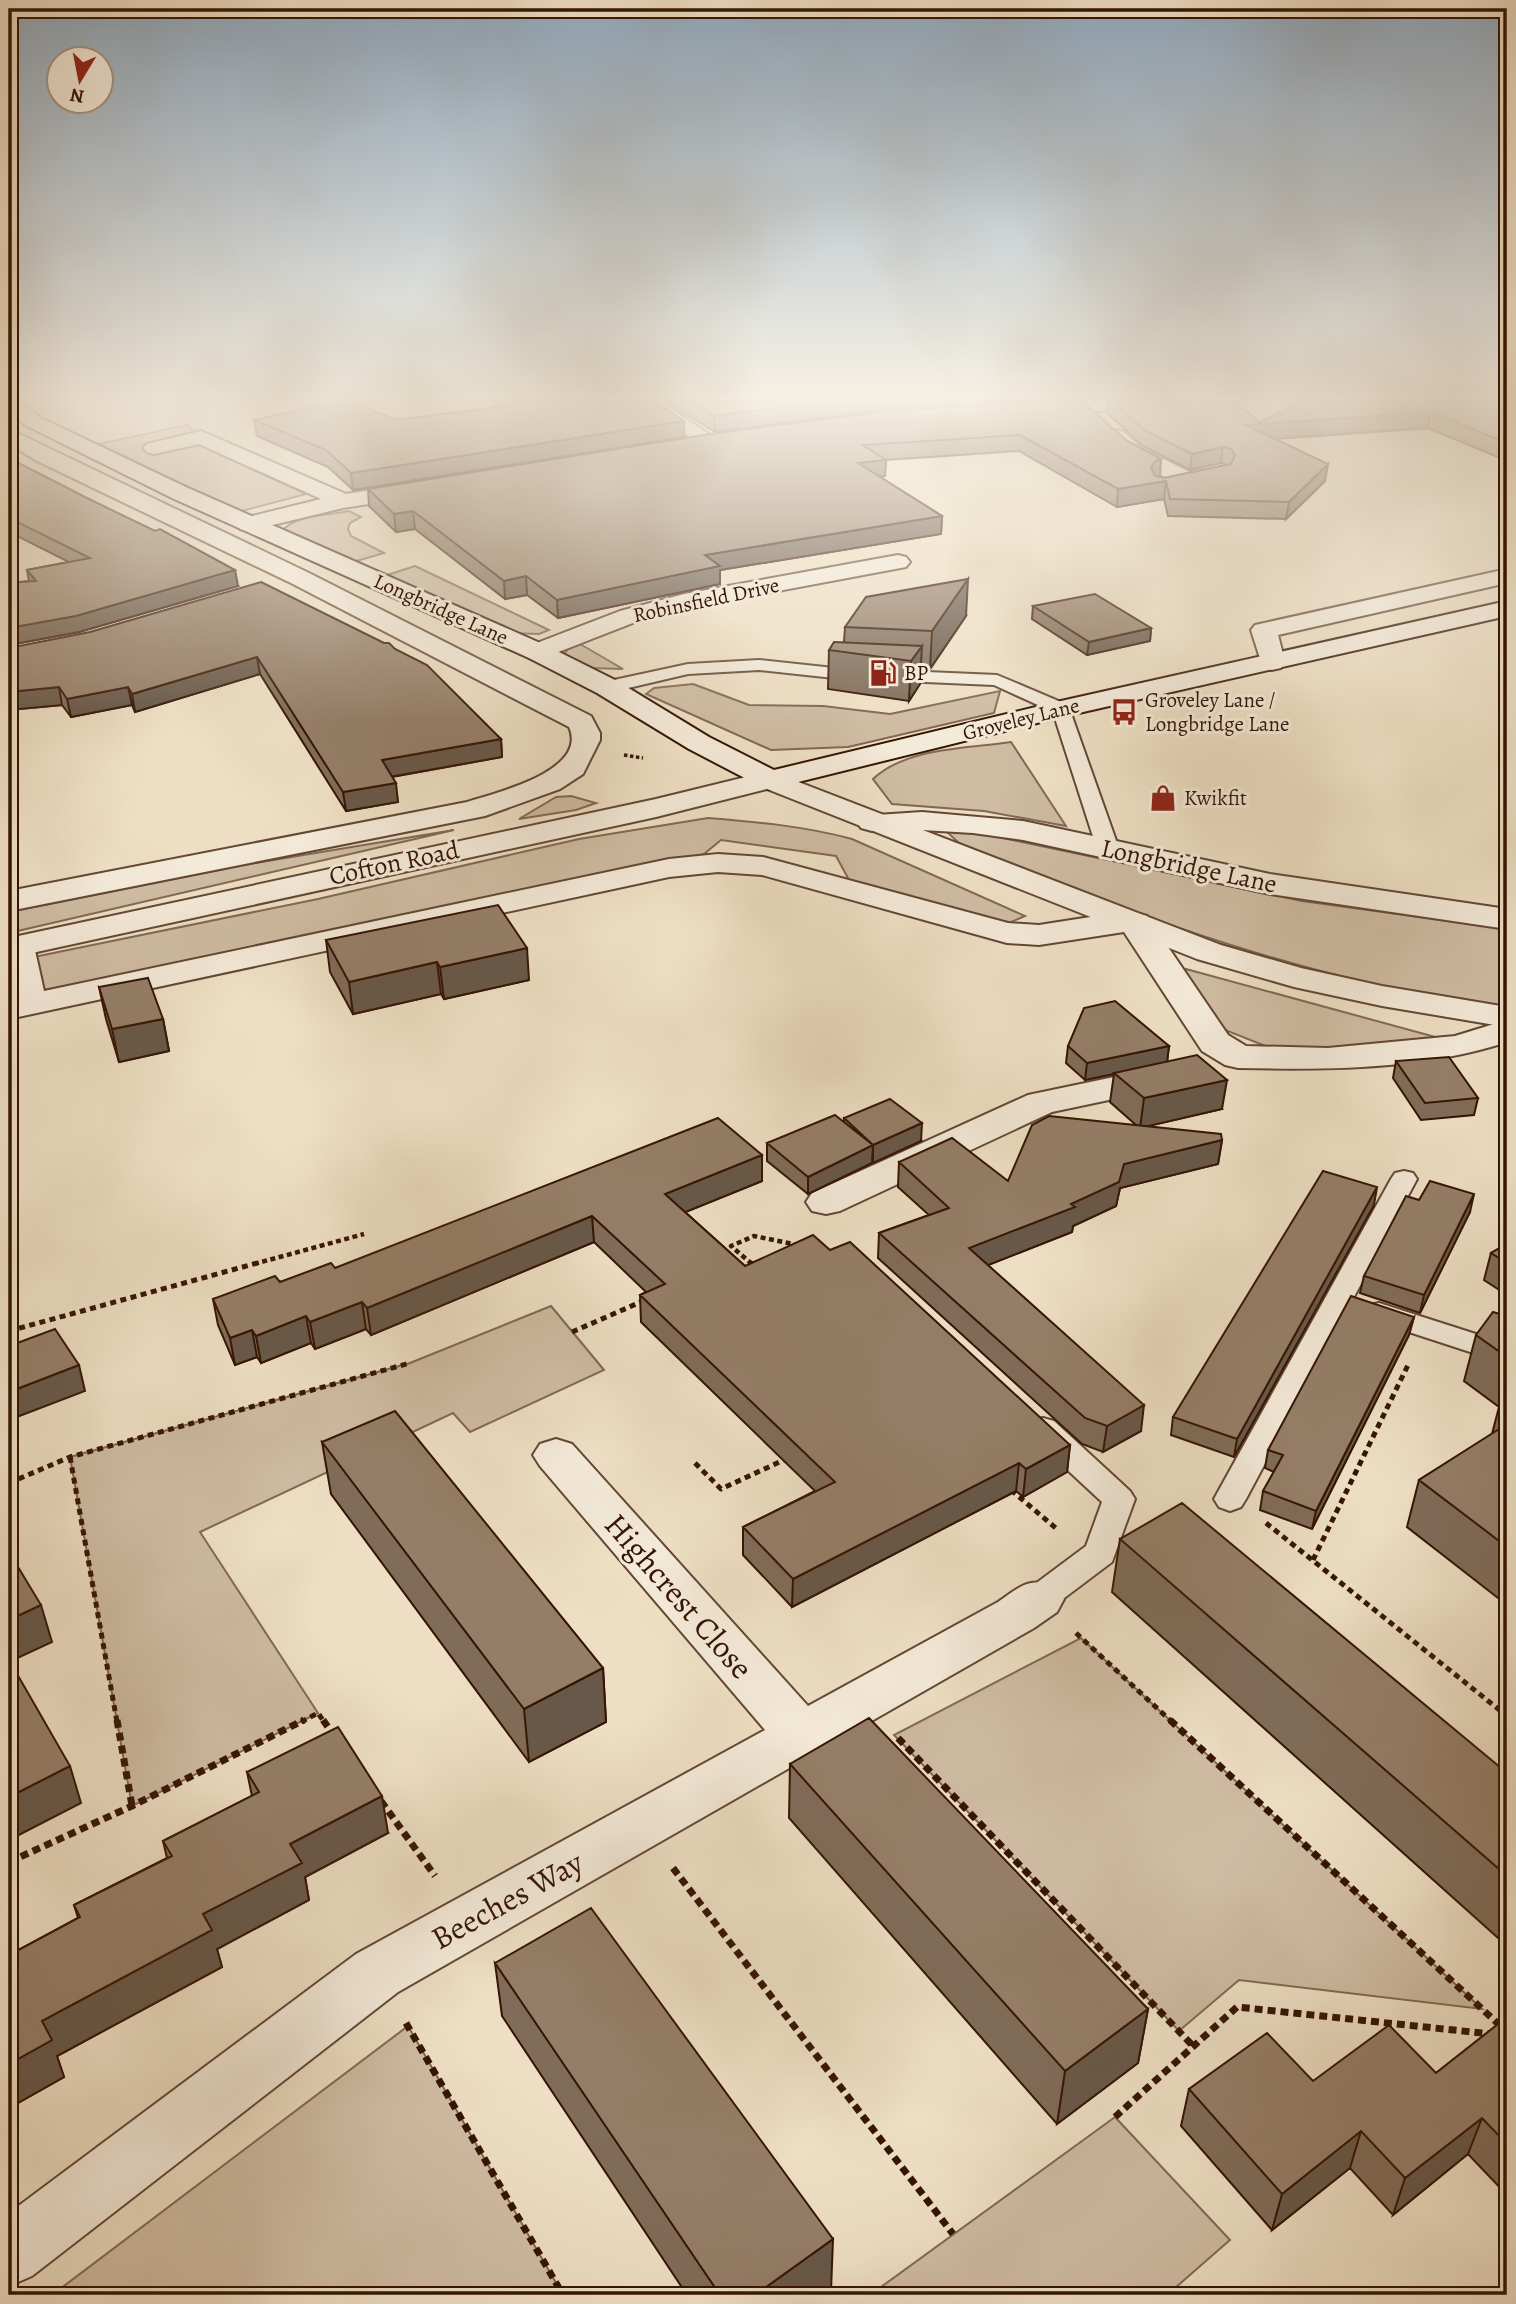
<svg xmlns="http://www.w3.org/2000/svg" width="1516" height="2304" font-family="Alegreya,serif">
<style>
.green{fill:#cfbca3;stroke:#826854;stroke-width:2}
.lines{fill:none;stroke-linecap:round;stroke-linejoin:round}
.service-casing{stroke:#634734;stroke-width:4}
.minor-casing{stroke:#634734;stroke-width:4}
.tertiary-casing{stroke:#634734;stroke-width:4}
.secondary-casing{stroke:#351404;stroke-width:4}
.path-far3{stroke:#351404;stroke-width:3.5;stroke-dasharray:3.5 2.5;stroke-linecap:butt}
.path-far2{stroke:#351404;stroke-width:4.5;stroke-dasharray:5 3.5;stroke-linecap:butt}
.path-far1{stroke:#351404;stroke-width:5;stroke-dasharray:6 4.5;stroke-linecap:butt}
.path{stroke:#351404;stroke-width:7;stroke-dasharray:8 5;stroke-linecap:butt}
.service{fill:#f4ead9;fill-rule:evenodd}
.minor{fill:#f4ead9;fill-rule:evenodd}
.tertiary{fill:#f4ead9;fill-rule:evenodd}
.secondary{fill:#f4ead9;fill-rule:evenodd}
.wall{fill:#806c59;stroke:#351404;stroke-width:2}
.shaded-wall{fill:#685849;stroke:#351404;stroke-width:2}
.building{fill:#957e68;stroke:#351404;stroke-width:2}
.labels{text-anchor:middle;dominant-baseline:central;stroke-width:6;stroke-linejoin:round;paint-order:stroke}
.far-street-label{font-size:21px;fill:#351404;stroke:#f4ead9}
.far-poi-label{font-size:21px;fill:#351404;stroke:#f4ead9;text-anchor:start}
.street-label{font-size:26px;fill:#351404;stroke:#f4ead9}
.near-street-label{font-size:32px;fill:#351404;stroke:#f4ead9}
</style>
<rect width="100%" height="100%" fill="#eedfc4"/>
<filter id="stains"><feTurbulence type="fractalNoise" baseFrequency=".00286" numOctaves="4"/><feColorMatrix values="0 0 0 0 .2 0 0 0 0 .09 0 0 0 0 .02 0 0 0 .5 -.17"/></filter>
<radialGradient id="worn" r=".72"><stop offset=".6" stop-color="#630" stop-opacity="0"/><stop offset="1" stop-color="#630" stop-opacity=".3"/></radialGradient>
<path class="green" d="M187 425 201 437 207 449 306 494 242 511 94 445Z
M349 511 361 517 350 523 348 529 351 536 384 553 350 563 283 530C296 515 331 515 349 511Z
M415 566 549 630 539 634 506 633 384 576Z
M580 644 623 669 590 668 563 656 568 649Z
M693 684 749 705 823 706 890 714 1000 691 994 713 848 747 771 750 646 694 654 688Z
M1011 742 1066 826 984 811 892 804 873 779C907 747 967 749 1011 742Z
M571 796 596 803 576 810 519 819 556 797Z
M708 818C757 822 804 826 852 839L1025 916 1004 925 849 880 836 856 721 840 704 854 9 1002V962L318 899 579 839Z
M960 829 1302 901 1507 929V1009C1318 983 1134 917 959 843L948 833Z
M454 830 9 933V912L250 864Z
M1186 969 1450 1041 1278 1051 1225 1030 1184 977Z
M551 1306 604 1370 470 1432 453 1413 200 1532 318 1713 132 1806 70 1457 410 1363Z
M1081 1638 1482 2009 1239 1980 1179 2031 894 1735Z
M408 2026 563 2295H52Z
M1115 2117 1230 2240 1167 2295H870Z"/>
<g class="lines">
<defs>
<path id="service" d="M759 660 834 668 997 675 1068 705 1119 849 1115 853H1101L1097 849 1053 712 994 685 834 678 759 670 688 674 607 693 598 687 600 683 688 664Z
M1404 1171 1413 1173 1417 1179 1246 1499 1241 1507 1230 1511 1219 1507 1214 1499 1391 1179 1395 1173Z
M1379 1303 1507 1344V1364L1369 1319 1365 1312 1369 1305Z
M1043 1418 1054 1421 1130 1491 1135 1499 1112 1562 1051 1608 1039 1612 1027 1608 1022 1599 1027 1590 1086 1546 1102 1502 1032 1437 1028 1429 1032 1421Z"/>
<path id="minor" d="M636 401H660L720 442 717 446H703Z
M1068 401H1169L1166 405 1159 407 1036 415 1029 413 1026 409 1029 405Z
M9 429 309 573 591 716 600 733V740L583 774 560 789 485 816 9 911V891L467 802C495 793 589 771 569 727L291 583 37 461 9 444Z
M1117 430 1124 432 1141 448 1194 474 1197 479 1194 484H1178L1127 456 1107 436 1110 432Z
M201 431 346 494 421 482 429 484 432 489 429 494 421 496 343 508 248 531 240 529 237 524 240 519 321 499 199 444 154 454 147 452 143 448 147 444Z
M898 555 906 557 910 562 906 567 687 608 638 621 538 660 529 658 525 652 529 646 620 611 684 594Z
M1507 569V583L1278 635 1285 662 1281 668 1272 670 1263 668 1251 630 1255 625Z
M922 812 1023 821 1270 874 1507 909V929L1270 894 1023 840 973 833 922 830 872 831 861 828 857 822 861 816Z
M718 854 763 857 1008 923 1039 925 1129 911 1147 916 1228 1035 1246 1046 1328 1048 1455 1036 1507 1020V1042C1421 1070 1328 1070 1238 1068L1225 1065 1202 1051 1124 932 1039 945 1007 943 762 875 718 872 669 877 9 1019V938L17 936 29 939 34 946 44 991 669 859Z
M1162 1067 1175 1070 1180 1078 1175 1086 1052 1112 840 1211 826 1214 812 1211 806 1202 812 1193 1028 1095Z
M556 1439 572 1444 808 1706 998 1602C1021 1586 1028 1577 1057 1586L1064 1599 1057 1612 1034 1628 398 1992 32 2276 9 2286V2213L356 1954 765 1730 540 1466 533 1455 540 1444Z"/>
<path id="tertiary" d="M770 771 1221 945 1301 968 1382 986 1507 1007V1027L1382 1006 1294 987 1197 959 767 789 656 817 9 958V938L656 799Z"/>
<path id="secondary" d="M9 401H21L39 417 188 488 547 646 617 681 709 737 774 770 1061 701 1507 601V616L1061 717 770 789 760 786 689 749 597 693 529 658 172 498 25 425 9 411Z"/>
</defs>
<use href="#service" class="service-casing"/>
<use href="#minor" class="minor-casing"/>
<use href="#tertiary" class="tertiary-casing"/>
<use href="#secondary" class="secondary-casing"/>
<path class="path-far3" d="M624 755 643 758"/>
<path class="path-far2" d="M254 1264 364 1234
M752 1264 731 1246 754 1236 798 1245"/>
<path class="path-far1" d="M750 1262 754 1266
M9 1331 261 1262
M572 1332 643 1301
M70 1457 117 1722
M695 1463 721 1489 786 1459
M9 1483 70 1457 410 1363
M1011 1490 1058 1530
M1266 1523 1507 1716
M1313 1560 1409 1363
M1076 1633 1172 1722
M301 1722 318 1713 324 1722"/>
<path class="path" d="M117 1720 132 1806
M323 1720 333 1734
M1170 1720 1507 2032
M898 1738 1193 2046
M381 1801 435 1876
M9 1862 132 1806 304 1720
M673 1868 953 2234
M406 2023 563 2295
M1115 2117 1237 2007 1491 2034"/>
<use href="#service" class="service"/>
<use href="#minor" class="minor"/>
<use href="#tertiary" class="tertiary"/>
<use href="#secondary" class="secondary"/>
</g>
<path class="wall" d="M492 401H654L684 437 353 490 328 467 257 436 254 420H397L500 407Z
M665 401H1023L887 409 715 432Z
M1108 401H1233L1260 422 1507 401V461L1428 428 1275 439 1325 481 1286 519 1168 516 1164 499 1117 507 1019 451 886 460 885 476 880 477 942 516 941 534 720 570V584L558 618 527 595 505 599 415 529 396 532 369 506 368 489 888 411 1127 441 1161 459 1160 476 1164 478 1226 465 1221 463 1190 470 1143 446 1107 413Z
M9 458 238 586 79 632 9 645V583L29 581 27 570 69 562 9 532Z
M1033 606 1151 628 1150 641 1087 655 1032 619Z
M966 616 930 669H921L920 684 909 701 828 689 829 650 844 642 845 627Z
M9 648 395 649 501 739 502 757 392 777 398 802 346 811 260 674 135 712 132 705 71 717 62 705 9 710Z
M326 940 529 980 444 999 441 994 353 1014 330 972Z
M99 987 163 1019 169 1051 119 1062 106 1019Z
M1068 1046H1169L1167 1062 1222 1109 1148 1126 1222 1140 1218 1164 1120 1188 1116 1206 1073 1226 1072 1232 988 1265 1141 1431 1103 1452 1082 1444 878 1258 879 1233 929 1215 898 1187 899 1162 1008 1181 1136 1125 1110 1102 1114 1074 1085 1080 1066 1063Z
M1396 1061 1478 1098 1474 1115 1421 1120 1393 1078Z
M844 1118 921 1141 872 1163 808 1194 767 1161V1143L844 1122Z
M762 1181 685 1212 745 1266 1070 1445 1067 1472 1023 1497 1016 1491 792 1607 743 1555V1527L815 1491 641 1322 640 1295 646 1292 594 1242 371 1335 366 1329 315 1349 311 1343 261 1363 257 1357 235 1365 218 1325 213 1299 335 1268Z
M1419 1200 1470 1212 1420 1313 1360 1293 1364 1276Z
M1374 1205 1234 1457 1171 1435 1173 1417Z
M1507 1244V1295L1484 1280 1491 1253Z
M1507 1316V1605L1407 1527 1419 1480 1492 1434 1499 1407 1464 1381 1476 1335Z
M1414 1317 1409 1335 1312 1529 1260 1510 1263 1491 1274 1472 1265 1468 1268 1450Z
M322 1442 603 1668 606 1722 529 1762 331 1494Z
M1120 1539 1507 1773V1946L1112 1592Z
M790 1764 1148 2009 1138 2063 1057 2124 789 1818Z
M247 1772 388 1833 305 1877 309 1900 217 1949 222 1967 57 2056 64 2077 9 2108V1955L78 1918 74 1905 167 1858 163 1841 252 1796Z
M495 1963 831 2291 825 2295H687L502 2016Z
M1507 2017V2195L1468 2154 1393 2215 1350 2168 1272 2230 1181 2126 1189 2089 1436 2073Z"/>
<path class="shaded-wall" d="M831 401H887V409L715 432 714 416Z
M1430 412 1428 428 1243 441 1246 425Z
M684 421V437L353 490 351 473Z
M1223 447 1221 463 1190 470 1192 454Z
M1161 459 1160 476 1153 477 1151 467 1155 461Z
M886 460 885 476 857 480 858 463Z
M1328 464 1325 481 1286 519 1289 502Z
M1166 481 1164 499 1117 507 1118 489Z
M413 511 415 529 396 532 394 514Z
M942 516 941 534 720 570V584L558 618 557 600 705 555Z
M235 570 238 586 79 632 9 645V628Z
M526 576 527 595 505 599 504 581Z
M968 579 966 616 930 669 932 631Z
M1151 628 1150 641 1087 655 1089 642Z
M922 646 920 684 909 701 911 661Z
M257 657 260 674 135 712 132 694Z
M59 687 62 705 9 710V692Z
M128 687 132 705 71 717 67 699Z
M501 739 502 757 384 778 382 760Z
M396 783 398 802 346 811 343 792Z
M527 948 529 980 444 999 440 967Z
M437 962 441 994 353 1014 349 982Z
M163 1019 169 1051 119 1062 112 1029Z
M1169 1046 1167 1063 1085 1080 1087 1063Z
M1227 1080 1222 1109 1140 1128 1144 1098Z
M922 1123 921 1141 873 1163V1145Z
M1222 1140 1218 1164 1120 1188 1116 1206 1073 1226 1072 1232 968 1273 969 1248 1071 1204 1124 1164Z
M873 1145 872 1163 808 1194V1177Z
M762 1155V1181L666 1220 665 1194Z
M1377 1187 1374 1205 1234 1457 1237 1439Z
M1474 1194 1470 1212 1420 1313 1424 1295Z
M592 1216 594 1242 371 1335 367 1308Z
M362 1302 366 1329 315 1349 310 1322Z
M306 1316 311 1343 261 1363 256 1336Z
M1414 1317 1409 1335 1312 1529 1316 1511Z
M252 1330 257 1357 235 1365 230 1338Z
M79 1365 85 1391 9 1420V1392Z
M1144 1405 1141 1431 1103 1452 1107 1426Z
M1070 1445 1067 1472 1023 1497 1026 1469Z
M1019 1463 1016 1491 792 1607 793 1579Z
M41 1605 52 1642 9 1662V1620Z
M603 1668 606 1722 529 1762 524 1709Z
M70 1766 81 1803 9 1840V1797Z
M382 1796 388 1833 305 1877 309 1900 217 1949 222 1967 57 2056 64 2077 9 2108V2064L42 2021 203 1914 290 1844Z
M1148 2009 1138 2063 1057 2124 1065 2071Z
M1482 2118 1468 2154 1393 2215 1405 2178Z
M1361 2131 1350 2168 1272 2230 1282 2194Z
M833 2239 831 2291 825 2295H755Z"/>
<path class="building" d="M339 401H349L397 420 517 405 511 401H654L684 421 351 473 326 450 254 420Z
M690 401H831L714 416Z
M1046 401H1082L1127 441 1161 459 1155 461 1151 467 1155 476 1164 478 1231 464 1235 455 1231 449 1223 447 1192 454 1144 430 1113 401H1233L1260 422 1304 401H1507V443L1430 412 1246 425 1328 464 1289 502 1170 499 1166 481 1118 489 1020 435 863 445 886 460 858 463 942 516 705 555 720 566 557 600 526 576 504 581 413 511 394 514 368 489 710 434 888 411Z
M9 458 89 499 155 531 160 529 235 570 76 616 9 628V583L36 581 27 570 90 558 9 518Z
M968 579 932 631 845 627 866 597Z
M261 582 384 643H389L395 649 427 665 501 739 382 760 396 783 343 792 257 657 132 694 128 687 67 699 59 687 9 692V648L90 632Z
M1095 594 1151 628 1089 642 1033 606Z
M834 642 922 646 911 661 829 650Z
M498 905 527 948 440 967 437 962 349 982 326 940Z
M148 978 163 1019 112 1029 99 987Z
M1115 1001 1169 1046 1087 1063 1068 1046 1084 1008Z
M1197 1055 1227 1080 1144 1098 1114 1073Z
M1449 1057 1478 1098 1425 1103 1396 1061Z
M890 1099 922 1123 873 1145 844 1118Z
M835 1115 873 1145 808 1177 767 1143Z
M1049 1116 1221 1134 1222 1140 1124 1164 1119 1182 1071 1204 1075 1207 969 1248 1144 1405 1107 1426 1085 1418 879 1233 949 1208 899 1162 952 1138 1008 1181 1032 1125Z
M718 1118 762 1155 665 1194 745 1266 813 1235 830 1250 850 1242 1070 1445 1026 1469 1019 1463 793 1579 743 1527 835 1482 640 1295 665 1284 592 1216 367 1308 362 1302 310 1322 306 1316 256 1336 252 1330 230 1338 213 1299 275 1276 280 1282 331 1263 335 1268Z
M1323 1171 1377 1187 1237 1439 1173 1417Z
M1430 1181 1474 1194 1424 1295 1364 1276 1406 1196 1419 1200Z
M1507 1244V1263L1491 1253Z
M1351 1296 1414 1317 1316 1511 1263 1491 1283 1455 1268 1450Z
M1493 1312 1507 1316V1357L1476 1335Z
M55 1329 79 1365 9 1392V1346Z
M1507 1397V1405L1501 1400Z
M395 1411 603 1668 524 1709 322 1442Z
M1507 1424V1547L1419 1480Z
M1182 1503 1507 1773V1876L1120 1539Z
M9 1552 41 1605 9 1620Z
M9 1660 70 1766 9 1797Z
M869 1718 1148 2009 1065 2071 790 1764Z
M338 1727 382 1796 290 1844 302 1863 203 1914 212 1930 42 2021 52 2040 9 2064V1955L80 1917 74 1905 172 1856 163 1841 259 1792 247 1772Z
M591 1908 833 2239 755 2295H720L495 1963Z
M1507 2017V2144L1482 2118 1405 2178 1361 2131 1282 2194 1189 2089 1267 2033 1313 2081 1389 2025 1436 2073Z"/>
<linearGradient id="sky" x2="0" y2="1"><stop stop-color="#91aac0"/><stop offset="0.55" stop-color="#f7f1e4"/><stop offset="1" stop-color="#f7f1e4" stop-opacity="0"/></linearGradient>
<rect width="1516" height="723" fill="url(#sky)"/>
<defs>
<symbol id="fuel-bare" viewBox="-9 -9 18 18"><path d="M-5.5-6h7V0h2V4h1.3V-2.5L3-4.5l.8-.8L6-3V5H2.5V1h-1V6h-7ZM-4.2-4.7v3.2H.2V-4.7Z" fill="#8f2418" stroke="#f4ead9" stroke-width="2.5" paint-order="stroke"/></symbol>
<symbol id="bus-bare" viewBox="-9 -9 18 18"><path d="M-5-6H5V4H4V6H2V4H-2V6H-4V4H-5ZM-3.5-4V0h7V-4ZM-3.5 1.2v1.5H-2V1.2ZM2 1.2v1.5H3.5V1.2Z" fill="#8f2418" stroke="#f4ead9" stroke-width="2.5" paint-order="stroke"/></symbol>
<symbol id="shop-bare" viewBox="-9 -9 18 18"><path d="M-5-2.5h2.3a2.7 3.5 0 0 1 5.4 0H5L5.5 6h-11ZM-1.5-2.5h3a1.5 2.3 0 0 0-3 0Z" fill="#8f2418" stroke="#f4ead9" stroke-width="2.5" paint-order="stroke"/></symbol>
</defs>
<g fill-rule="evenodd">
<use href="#fuel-bare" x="864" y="654" width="38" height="38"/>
<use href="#bus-bare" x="1105" y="693" width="38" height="38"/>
<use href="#shop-bare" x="1144" y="779" width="38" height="38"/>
</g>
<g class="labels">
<g class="far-street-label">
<text transform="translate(706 600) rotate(-12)">Robinsfield Drive</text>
<text transform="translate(441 609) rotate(24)">Longbridge Lane</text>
<text transform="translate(1021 719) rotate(-14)">Groveley Lane</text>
</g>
<g class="far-poi-label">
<text x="904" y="673">BP</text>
<text x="1145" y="700">Groveley Lane /<tspan x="1145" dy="24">Longbridge Lane</tspan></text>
<text x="1184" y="798">Kwikfit</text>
</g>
<g class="street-label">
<text transform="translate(394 863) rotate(-12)">Cofton Road</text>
<text transform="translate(1189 866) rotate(12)">Longbridge Lane</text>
</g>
<g class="near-street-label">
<text transform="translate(679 1596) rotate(49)">Highcrest Close</text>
<text transform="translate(507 1900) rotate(-29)">Beeches Way</text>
</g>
</g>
<rect width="1516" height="2304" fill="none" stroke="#eedfc4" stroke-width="35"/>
<rect x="10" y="10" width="1495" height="2283" fill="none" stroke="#351404" stroke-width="3.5"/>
<rect x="18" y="18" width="1481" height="2269" fill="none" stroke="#351404" stroke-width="2"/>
<g transform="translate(80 80) rotate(190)"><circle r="33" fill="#f4ead9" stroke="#a89484" stroke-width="2"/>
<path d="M0-5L12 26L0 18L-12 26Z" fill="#8f2418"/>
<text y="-10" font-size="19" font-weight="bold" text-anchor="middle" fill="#351404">N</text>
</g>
<rect width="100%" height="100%" filter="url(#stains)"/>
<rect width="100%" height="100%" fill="url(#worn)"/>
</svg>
